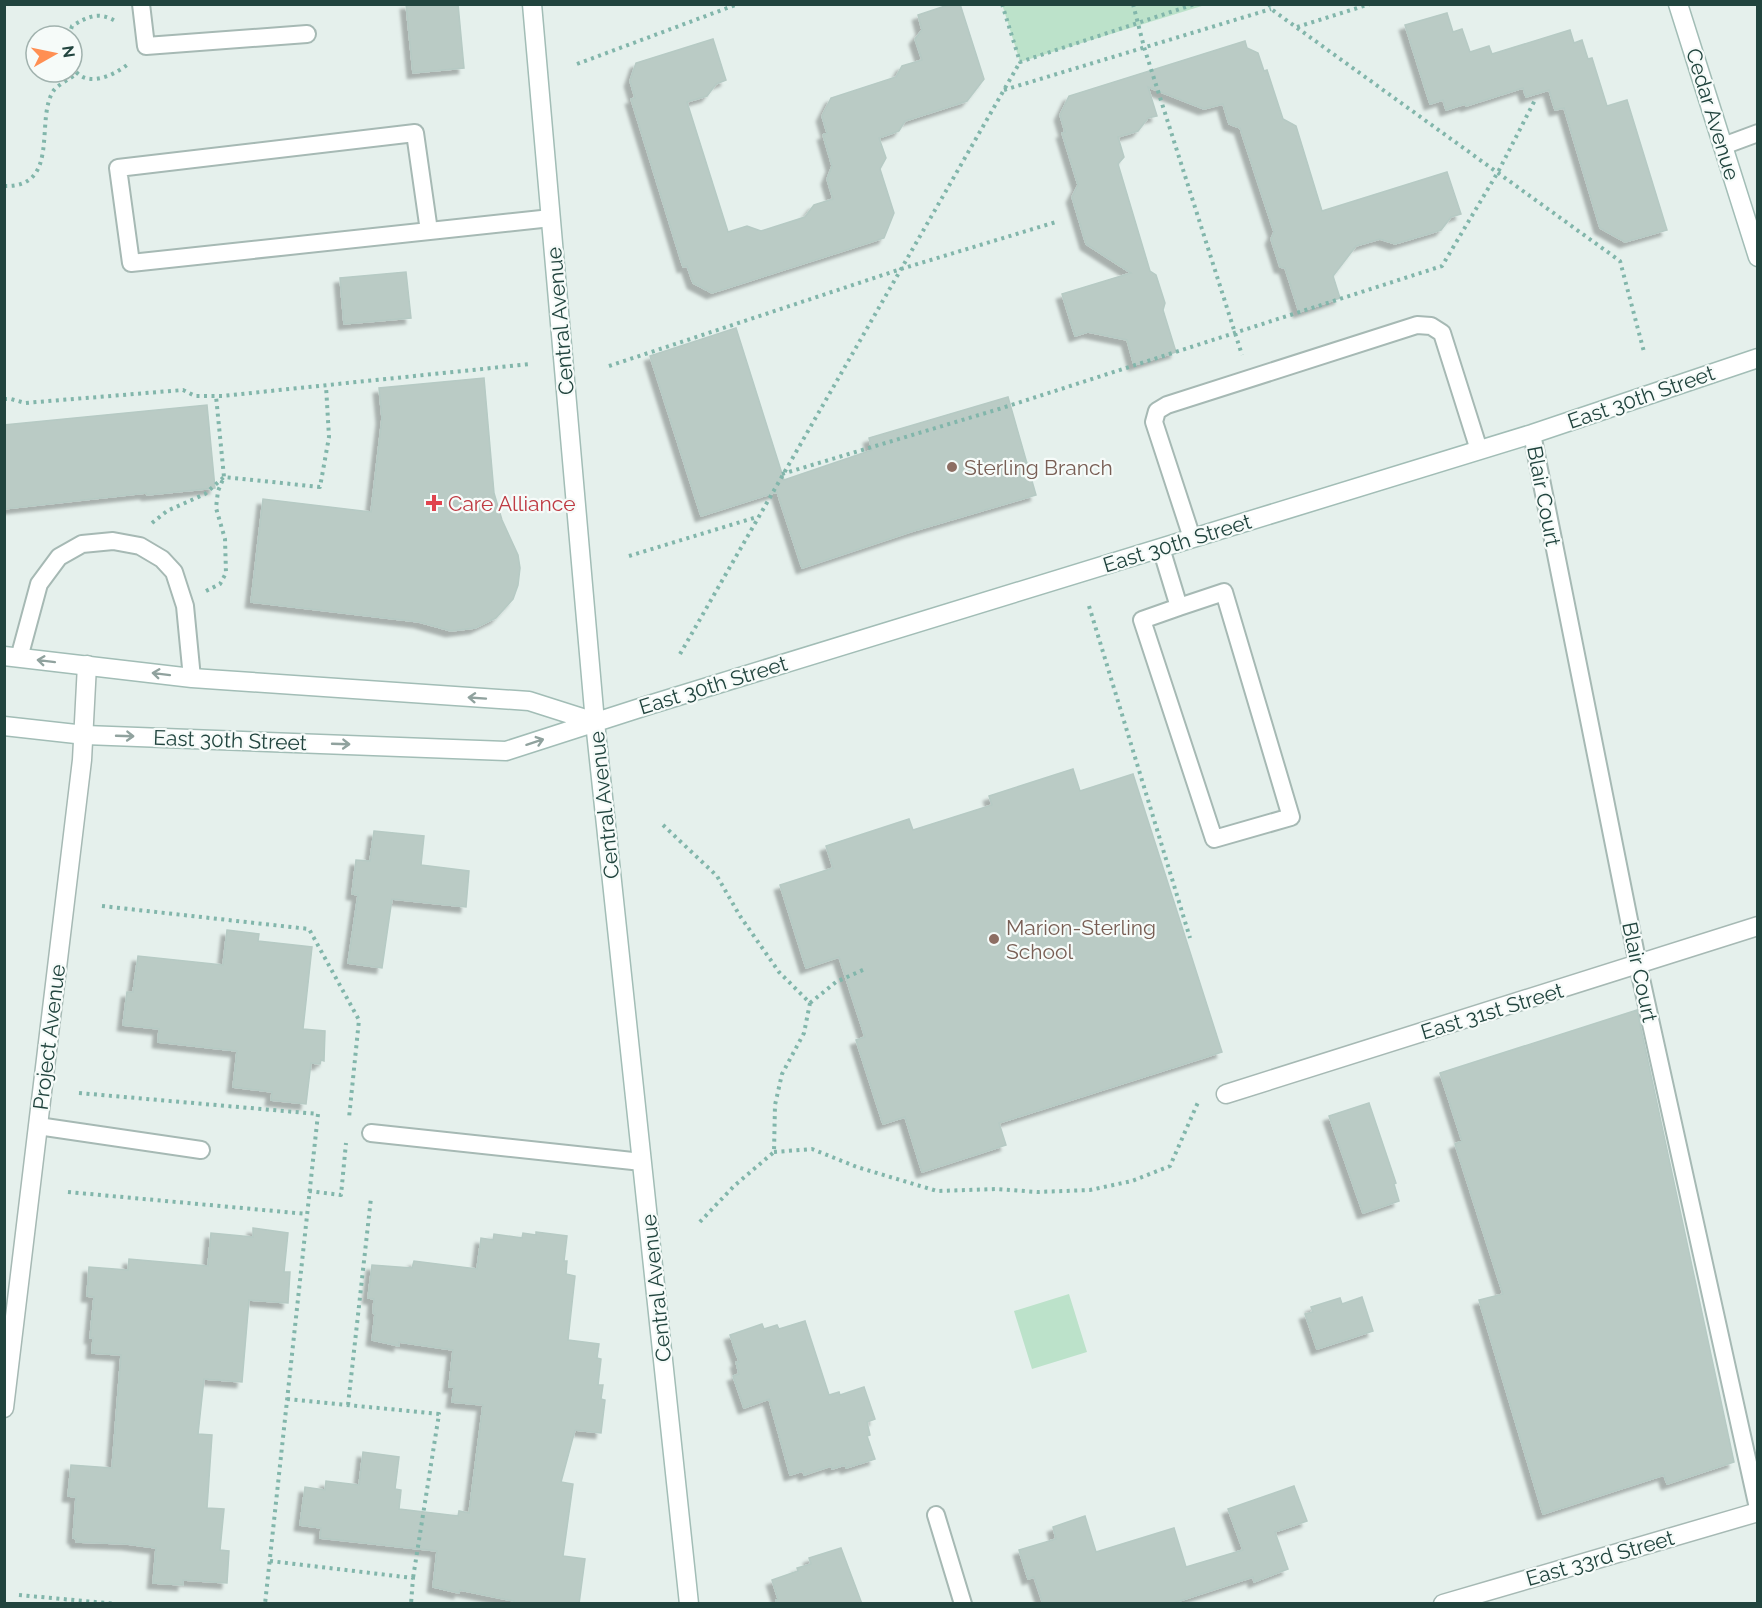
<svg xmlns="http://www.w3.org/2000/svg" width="1762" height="1608" font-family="Raleway,sans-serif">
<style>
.green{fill:#bce2ca}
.building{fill:#bacbc5;stroke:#b6cac4;stroke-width:1.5;filter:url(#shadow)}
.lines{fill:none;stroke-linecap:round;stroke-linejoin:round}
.lane-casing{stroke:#a6b9b4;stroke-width:20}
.street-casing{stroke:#a6b9b4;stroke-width:21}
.secondary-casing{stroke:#a2bdb6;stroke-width:21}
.path{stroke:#82b6ab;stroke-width:4;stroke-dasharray:3 4.5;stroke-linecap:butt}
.lane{stroke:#fff;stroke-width:16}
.street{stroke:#fff;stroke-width:18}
.secondary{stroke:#fff;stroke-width:18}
.oneway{stroke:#90a29e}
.education-dot{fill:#8d6e63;stroke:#f6fbf9;stroke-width:2}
.health-dot{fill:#e0444e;stroke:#f6fbf9;stroke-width:2}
.labels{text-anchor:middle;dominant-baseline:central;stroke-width:4.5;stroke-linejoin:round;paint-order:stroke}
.street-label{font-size:21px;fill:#21443e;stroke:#f6fbf9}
.education-label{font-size:21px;fill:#785e54;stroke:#f6fbf9;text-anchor:start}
.health-label{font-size:21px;fill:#be3a42;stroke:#f6fbf9;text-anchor:start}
</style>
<defs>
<filter id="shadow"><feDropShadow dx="-5.5" dy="5.5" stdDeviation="1.5" flood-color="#0004"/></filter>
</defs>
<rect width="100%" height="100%" fill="#e5f0ec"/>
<path class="green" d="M1002 4H1205V5L1020 62Z
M1069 1294 1087 1352 1032 1369 1014 1311Z"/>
<path class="building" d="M406 4H458L464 68 413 73Z
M951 4H960L984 79 967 101 905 121 899 131 879 138 886 158 880 169 894 213 884 238 712 293 693 283 687 266 683 267 631 99 635 98 630 81 636 63 713 39 726 80 716 84 707 96 687 102 728 232 747 226 761 231 805 217 814 205 833 199 827 179 832 166 823 135 827 133 822 116 831 98 896 77 902 66 922 60 915 39 922 30 918 15Z
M1447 13 1453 32 1462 29 1470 52 1489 46 1492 54 1570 30 1574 43 1582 40 1588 59 1592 58 1607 106 1627 100 1667 230 1625 242 1600 228 1564 108 1555 110 1549 90 1526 97 1523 88 1466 106 1465 104 1446 110 1443 100 1430 104 1405 25Z
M1245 41 1247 48 1258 53 1264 71 1267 70 1283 119 1296 126 1322 211 1447 172 1461 214 1451 217 1441 230 1395 244 1380 239 1356 246 1333 276 1340 298 1299 312 1285 268 1280 267 1271 239 1274 232 1240 128 1229 124 1223 104 1204 109 1148 87 1157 116 1148 118 1138 131 1118 137 1124 157 1118 164 1150 271 1156 275 1165 303 1163 310 1176 352 1134 365 1127 340 1088 332 1075 336 1062 294 1131 273 1086 244 1072 197 1078 185 1062 133 1065 132 1060 115 1069 96Z
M406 272 411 318 344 324 340 278Z
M736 328 784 480 872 450 869 438 1008 397 1036 495 910 532 802 568 777 492 701 516 650 356Z
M484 378 494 493 502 520 518 555 520 568 518 585 513 599 496 618 475 628 451 631 419 622 251 602 263 499 371 512 382 418 379 388Z
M207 405 215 488 147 495 146 493 4 509V425Z
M1073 769 1080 791 1133 774 1222 1052 999 1123 1006 1145 922 1172 905 1117 883 1124 856 1040 865 1037 839 957 806 968 780 885 833 868 826 846 909 819 913 830 992 805 989 796Z
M374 831 424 836 421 865 469 871 466 907 392 899 382 968 348 963 358 895 352 894 356 860 370 861Z
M227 930 259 934 258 941 312 947 303 1029 325 1031 324 1061 321 1060 320 1064 311 1063 306 1104 271 1100 272 1092 233 1087 237 1051 158 1042 159 1029 123 1025 127 992H133L138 956 223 965Z
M1637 1010 1734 1462 1667 1484 1664 1475 1543 1514 1479 1300 1503 1294 1455 1144 1462 1141 1440 1073Z
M1369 1103 1396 1183 1394 1184 1399 1201 1363 1213 1329 1116Z
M253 1228 288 1233 284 1272H290L288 1303 249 1300 242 1382 204 1379 198 1434 212 1435 207 1508 224 1509 220 1550 229 1551 227 1583 183 1580V1585L153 1583 156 1548 127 1544 76 1542V1539L73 1538 76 1497 68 1496 71 1465 112 1468 121 1355 92 1353 93 1338H90L94 1297 87 1296 89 1267 128 1270 129 1259 208 1266 211 1233 253 1237Z
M536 1232 567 1236 564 1261H567L566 1274 575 1276 568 1340 599 1344 597 1358 601 1359 598 1385H603L601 1399 605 1400 601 1433 575 1430 561 1482 573 1484 563 1556 585 1559 579 1604H514V1601L460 1590 459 1593 433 1587 437 1551 320 1538 321 1528 300 1525 305 1487 325 1490 326 1481 359 1485 363 1452 399 1457 395 1489 401 1490 399 1509 458 1516 459 1511 469 1513 483 1405 452 1402 454 1387H449L453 1350 399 1342V1346L372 1340 375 1314 373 1313 374 1299 368 1298 372 1265 412 1268 414 1261 477 1269 481 1238 493 1240 494 1234 522 1238 523 1233 536 1235Z
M1362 1297 1373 1331 1317 1349 1305 1314 1313 1312 1311 1307 1340 1298 1342 1304Z
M805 1321 829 1395 839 1392 840 1395 864 1387 875 1419 867 1422 870 1435 867 1436 875 1459 846 1468 845 1465 832 1469 831 1466 804 1475 803 1471 790 1475 769 1399 744 1408 733 1376 739 1374 736 1362H739L730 1335 762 1324 764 1329 777 1325 779 1329Z
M1294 1486 1307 1521 1275 1532 1288 1569 1254 1582 1253 1577 1170 1604H1043L1034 1577 1028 1579 1019 1550 1056 1539 1053 1527 1085 1516 1096 1552 1174 1528 1186 1567 1243 1550 1228 1509Z
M841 1548 862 1604H776V1600L778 1599 772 1580 798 1571 797 1568 811 1564 809 1558Z"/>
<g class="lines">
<defs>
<path id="lane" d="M141 4 146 46 307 34
M1723 146 1758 133
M429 231 415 133 118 168 131 263 551 218
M1532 434 1638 965 1758 1508
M1192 538 1154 422 1157 411 1167 405 1417 325 1431 326 1442 333 1479 450
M1161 548 1179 607 1224 592 1291 817 1214 839 1142 620 1179 607
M19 658 39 584 59 557 82 544 113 541 140 546 162 559 174 572 185 606 192 678
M38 1126 201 1150
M371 1133 642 1162
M936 1515 963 1604"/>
<path id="street" d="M1226 1094 1758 926
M4 1408 82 760 87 665
M1443 1604 1758 1512"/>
<path id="secondary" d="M532 4 595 722 689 1604
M1678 4 1758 257
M4 656 192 678 529 701 595 722
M4 726 85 735 506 751 649 705 1532 434 1758 358"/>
</defs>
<use href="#lane" class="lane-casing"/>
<use href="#street" class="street-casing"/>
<use href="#secondary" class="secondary-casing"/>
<path class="path" d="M1002 4 1020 62 1195 4
M1133 4 1144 47 1242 355
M1269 4 1271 9 1620 261 1644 352
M1297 27 1370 4
M69 36 72 26C89 16 99 11 117 22
M577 64 738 4
M72 66C84 89 111 77 127 65
M1004 90 1271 9
M4 186C62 188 34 118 54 90 59 84 70 79 76 74
M609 366 901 269 1056 222
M4 399H11L25 403 183 390 195 396H222L530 364
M782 474 999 409 1442 266 1498 172 1535 100
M152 523 167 511 205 494 224 477 320 487 329 437 326 386
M629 556 757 517
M206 591 220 584 226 573 225 539 216 508 218 491 224 477 216 396
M1089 606 1190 938
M680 654 1020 62
M663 825 717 876 740 916 779 972 810 1003 804 1033 782 1074 775 1105 774 1152 734 1186 697 1225
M102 906 309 929 359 1020 349 1118
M810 1003 836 982 865 969
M79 1093 318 1114 265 1604
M774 1152 812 1149 857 1167 937 1191 997 1189 1037 1192 1090 1190 1132 1181 1170 1166 1199 1100
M309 1191 341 1195 346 1143
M68 1192 307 1214
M287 1399 439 1414 413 1578
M348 1405 371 1198
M270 1561 413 1578 411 1604
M19 1595 117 1604"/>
<use href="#lane" class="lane"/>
<use href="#street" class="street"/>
<use href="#secondary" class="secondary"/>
</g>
<defs><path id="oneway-shaft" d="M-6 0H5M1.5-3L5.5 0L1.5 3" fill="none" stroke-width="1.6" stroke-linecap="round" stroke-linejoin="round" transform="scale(1.5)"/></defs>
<g class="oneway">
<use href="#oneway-shaft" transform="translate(46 661) rotate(-173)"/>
<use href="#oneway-shaft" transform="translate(161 674) rotate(-173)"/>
<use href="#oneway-shaft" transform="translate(477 698) rotate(-176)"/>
<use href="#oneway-shaft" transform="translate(125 736) rotate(2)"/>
<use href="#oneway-shaft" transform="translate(535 742) rotate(-18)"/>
<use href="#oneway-shaft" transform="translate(341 744) rotate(2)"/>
</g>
<g class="education-dot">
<circle cx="952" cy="467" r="6"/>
<circle cx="994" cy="939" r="6"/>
</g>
<path class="health-dot" d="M431 494h6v6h6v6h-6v6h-6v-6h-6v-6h6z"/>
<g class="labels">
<g class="street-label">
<text transform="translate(1713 114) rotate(73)">Cedar Avenue</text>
<text transform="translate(560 321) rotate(-95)">Central Avenue</text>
<text transform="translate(1641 397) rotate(-19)">East 30th Street</text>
<text transform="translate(1544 496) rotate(79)">Blair Court</text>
<text transform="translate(1177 543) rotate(-17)">East 30th Street</text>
<text transform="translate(713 685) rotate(-17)">East 30th Street</text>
<text transform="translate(230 740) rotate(2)">East 30th Street</text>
<text transform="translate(604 805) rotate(-96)">Central Avenue</text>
<text transform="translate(1640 972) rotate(78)">Blair Court</text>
<text transform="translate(1492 1011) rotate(-17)">East 31st Street</text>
<text transform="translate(49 1037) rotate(-83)">Project Avenue</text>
<text transform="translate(656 1288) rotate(-96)">Central Avenue</text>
<text transform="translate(1600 1558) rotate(-16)">East 33rd Street</text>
</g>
<g class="education-label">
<text x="964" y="467">Sterling Branch</text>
<text x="1006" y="927">Marion-Sterling<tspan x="1006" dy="24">School</tspan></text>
</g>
<g class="health-label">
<text x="448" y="503">Care Alliance</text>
</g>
</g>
<rect width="1762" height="1608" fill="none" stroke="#21443e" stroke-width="12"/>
<g transform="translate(54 54) rotate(81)"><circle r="28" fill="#f6fbf9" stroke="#a1b2ae" stroke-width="1.5"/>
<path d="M0-4.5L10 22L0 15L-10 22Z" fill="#ff8f53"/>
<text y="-9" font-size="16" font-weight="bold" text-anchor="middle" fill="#21443e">N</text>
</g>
</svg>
